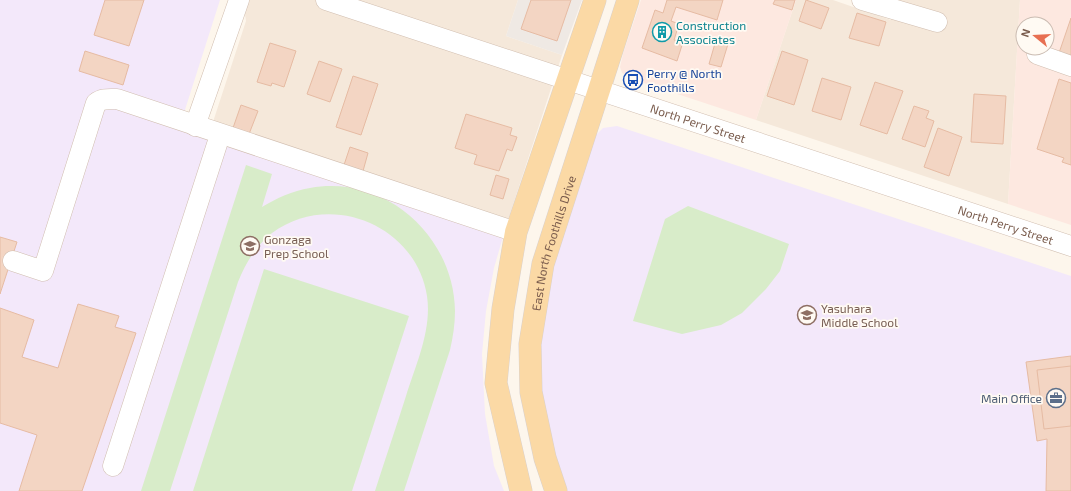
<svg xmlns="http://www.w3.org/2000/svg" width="1071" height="491" font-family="'Exo 2',sans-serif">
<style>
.residential{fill:#f5e8da}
.commercial{fill:#fde8e0;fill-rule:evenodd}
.industrial{fill:#efe9e4}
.education{fill:#f3e8fa}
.green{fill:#d8ecc9}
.building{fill:#f3d5c3;stroke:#e6bba3}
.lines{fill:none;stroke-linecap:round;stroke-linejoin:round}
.minor-casing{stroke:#d1beb0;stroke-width:21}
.major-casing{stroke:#dad1cd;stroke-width:23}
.minor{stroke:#fff;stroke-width:20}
.major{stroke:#fbd9a5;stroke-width:22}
.labels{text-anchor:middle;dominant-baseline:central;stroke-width:3.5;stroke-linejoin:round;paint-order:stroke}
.culture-label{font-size:12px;fill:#0d838f;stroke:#fffaf3;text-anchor:start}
.transit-label{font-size:12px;fill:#164399;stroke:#fffaf3;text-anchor:start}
.street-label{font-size:12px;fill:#7a5c4d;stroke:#fffaf3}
.education-label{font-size:12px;fill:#785e54;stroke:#fffaf3;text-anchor:start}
.service-label{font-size:12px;fill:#4e5e75;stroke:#fffaf3;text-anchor:end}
</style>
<rect width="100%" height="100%" fill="#fdf6ec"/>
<path class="residential" d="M243 0H518L506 36 562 55 507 223 212 125 246 21Z
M796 0H833L891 20 898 0H1020L1008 204 756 120Z"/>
<path class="commercial" d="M641 0H796L756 120 635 80 622 73 620 67 623 54Z
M1020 0H1071V225L1008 204ZM1023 24H1047V48H1023Z"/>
<path class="industrial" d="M518 0H582L562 55 506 36Z"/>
<path class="education" d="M0 0H220L183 116 507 223 494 268 486 311 482 354 485 414 494 466 504 491H0Z
M617 126 1071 276V491H562L555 471 539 374 544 297 595 136 603 128Z"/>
<path class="green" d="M246 165 272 174 262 207C277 198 292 191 310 188 385 174 454 236 455 311 455 324 453 337 450 350L404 491H375C385 459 396 428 406 396 416 364 432 330 427 296 416 225 330 190 272 233 256 246 246 262 238 282L170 491H141Z
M688 206 789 244 780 271 766 289 742 313 721 325 682 334 633 321 665 219Z
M264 269 409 316 352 491H193Z"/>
<path class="building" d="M105 0H144L129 46 94 35Z
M531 0H571L557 41 521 29Z
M667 0H723L717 20 676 7 671 21 679 24 674 40 683 42 677 61 642 48 655 10 663 13Z
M775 0H795L792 10 773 4Z
M806 0 829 8 821 29 799 21Z
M857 13 886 22 879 46 849 38Z
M1071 18V57L1059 53Z
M716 40 728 44 721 67 709 64Z
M270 43 296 51 284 87 272 83 271 86 257 82Z
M85 51 129 65 123 85 79 71Z
M782 51 808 60 794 105 767 96Z
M319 61 342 69 330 102 307 94Z
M353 76 378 84 361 135 336 127Z
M822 78 851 87 841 120 812 111Z
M1059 79 1071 83V165L1062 162 1064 158 1037 149Z
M875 82 903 91 887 134 860 125Z
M974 94 1006 96 1003 144 971 142Z
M241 105 258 111 249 134 233 128Z
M914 106 929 111 926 118 934 121 925 147 902 139Z
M466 114 512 128 510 135 517 137 512 151 507 149 499 171 474 164 477 155 455 148Z
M938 128 962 137 949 176 924 167Z
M350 147 368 153 363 171 344 165Z
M496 175 509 179 503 199 490 195Z
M0 237 17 242 0 294Z
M78 304 119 316 115 327 136 333 82 491H19L37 435 0 423V308L34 320 22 357 58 368Z
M1071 356V491H1046L1047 439 1037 441 1026 362Z
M1071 366V426L1044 429 1037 370Z"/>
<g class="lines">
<defs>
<g id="minor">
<path id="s1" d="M326 0 1071 246"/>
<path d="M862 0 937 22"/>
<path d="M1037 54 1071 66"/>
<path d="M195 126 239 0"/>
<path d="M13 261 43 271 96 103C102 98 109 99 117 99L516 232"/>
<path d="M113 466 220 135"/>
</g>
<g id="major">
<path d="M521 491 496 383 503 309 516 232 595 0"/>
<path id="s2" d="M556 491 545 458 531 392 530 344 543 264 628 0"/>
</g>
</defs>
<use href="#minor" class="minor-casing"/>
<use href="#major" class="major-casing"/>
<use href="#minor" class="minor"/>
<use href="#major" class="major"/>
</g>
<defs>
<symbol id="building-ring" viewBox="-11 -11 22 22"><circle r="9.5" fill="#fffaf3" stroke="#0f9aa8" stroke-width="1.5"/><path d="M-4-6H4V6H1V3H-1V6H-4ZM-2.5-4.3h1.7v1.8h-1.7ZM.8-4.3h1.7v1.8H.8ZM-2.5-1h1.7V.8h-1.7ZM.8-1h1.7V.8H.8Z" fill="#0f9aa8"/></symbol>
<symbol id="bus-ring" viewBox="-11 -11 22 22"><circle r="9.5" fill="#fffaf3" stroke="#1a4fb4" stroke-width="1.5"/><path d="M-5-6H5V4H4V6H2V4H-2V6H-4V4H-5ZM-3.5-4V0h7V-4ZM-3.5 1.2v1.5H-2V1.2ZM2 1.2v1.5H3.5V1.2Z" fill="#1a4fb4"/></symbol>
<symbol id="school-ring" viewBox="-11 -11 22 22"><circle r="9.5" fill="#fffaf3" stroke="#8d6e63" stroke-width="1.5"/><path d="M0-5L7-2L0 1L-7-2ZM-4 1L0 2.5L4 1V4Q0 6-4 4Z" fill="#8d6e63"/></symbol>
<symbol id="office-ring" viewBox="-11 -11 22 22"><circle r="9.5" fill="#fffaf3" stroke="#5c6f8a" stroke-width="1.5"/><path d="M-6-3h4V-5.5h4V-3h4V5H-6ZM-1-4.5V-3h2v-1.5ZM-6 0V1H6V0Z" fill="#5c6f8a"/></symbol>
</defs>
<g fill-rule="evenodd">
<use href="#building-ring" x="651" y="21" width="22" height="22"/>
<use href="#bus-ring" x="622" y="69" width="22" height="22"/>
<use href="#school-ring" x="239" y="235" width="22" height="22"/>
<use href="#school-ring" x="796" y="304" width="22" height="22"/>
<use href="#office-ring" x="1045" y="387" width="22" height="22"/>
</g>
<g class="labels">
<g class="culture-label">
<text x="676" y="25">Construction<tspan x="676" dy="14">Associates</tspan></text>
</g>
<g class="transit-label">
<text x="647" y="73">Perry @ North<tspan x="647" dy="14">Foothills</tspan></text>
</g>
<g class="street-label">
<text stroke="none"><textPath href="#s1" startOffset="392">North Perry Street</textPath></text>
<text stroke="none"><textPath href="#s1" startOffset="716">North Perry Street</textPath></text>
<text stroke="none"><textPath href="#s2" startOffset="254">East North Foothills Drive</textPath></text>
</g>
<g class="education-label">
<text x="264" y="239">Gonzaga<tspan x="264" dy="14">Prep School</tspan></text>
<text x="821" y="308">Yasuhara<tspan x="821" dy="14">Middle School</tspan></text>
</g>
<g class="service-label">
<text x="1042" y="398">Main Office</text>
</g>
</g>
<g transform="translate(1035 36) rotate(288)"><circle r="19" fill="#fffaf3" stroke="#cabbb1"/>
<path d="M0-3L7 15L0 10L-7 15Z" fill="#e76f51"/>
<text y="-6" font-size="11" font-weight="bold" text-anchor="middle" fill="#7a5c4d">N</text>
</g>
</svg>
